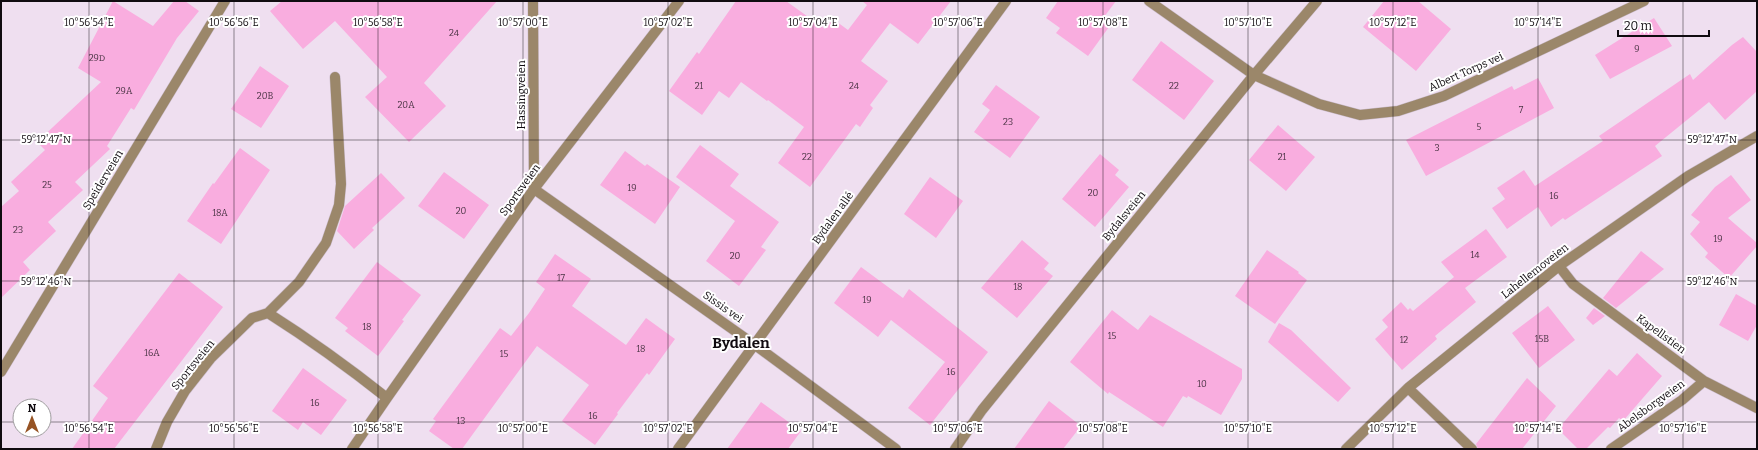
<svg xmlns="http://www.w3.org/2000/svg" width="1758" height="450" font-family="Bitter,serif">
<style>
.building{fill:#f9addf}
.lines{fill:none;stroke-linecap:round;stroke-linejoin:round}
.minor-casing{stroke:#cbbdcc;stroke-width:11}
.minor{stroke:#9b876a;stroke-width:10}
.ticks{fill:none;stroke:#100b10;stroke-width:1;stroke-opacity:0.45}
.labels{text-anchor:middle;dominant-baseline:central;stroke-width:4;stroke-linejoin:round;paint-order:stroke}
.number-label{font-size:9px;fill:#4a3444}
.street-label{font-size:11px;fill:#100b10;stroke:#fff}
.district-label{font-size:15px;font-weight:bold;fill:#100b10;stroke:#fff}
.ticks-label{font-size:10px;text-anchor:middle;fill:#100b10;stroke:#fff;stroke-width:4;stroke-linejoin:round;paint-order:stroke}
</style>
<rect width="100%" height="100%" fill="#efdff0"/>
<path class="building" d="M113 1 153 26 174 1H185L199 11 177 38 134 110 131 108 107 146 110 149 75 182 83 190 48 222 56 231 23 262 30 270 1 298V207L19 191 11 182 45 150 37 142 101 82 78 68Z
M282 1H497L424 83 446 106 409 142 365 97 387 77 335 21 303 49 270 11Z
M736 1H786L825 29 833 19 848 30 867 5 862 1H951L918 44 890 23 861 61 888 81 870 105 873 108 860 127 856 124 810 187 778 163 804 127 768 100 767 101 741 82 729 98 719 91 702 115 669 91 697 52 699 54Z
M1058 1H1116L1101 21 1109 27 1088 56 1056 33 1060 28 1046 18Z
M1384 1H1418L1451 29 1416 71 1363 27Z
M1654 18 1672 46 1610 79 1595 55Z
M1743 37 1757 52V91L1725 120 1709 102 1655 146 1662 156 1565 220 1563 218 1551 227 1538 207 1507 229 1492 208 1505 199 1497 188 1524 170 1535 186 1603 141 1599 136 1690 74 1693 80 1732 45Z
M1161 41 1214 81 1184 120 1132 80Z
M260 66 289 86 261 128 231 109Z
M1538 78 1554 108 1426 176 1406 140 1512 86 1514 90Z
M996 85 1040 117 1010 158 974 132 990 110 982 104Z
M1278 125 1315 157 1286 191 1249 160Z
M700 145 739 174 730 186 779 222 761 247 766 250 739 286 706 261 735 221 676 177Z
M240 148 270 170 221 244 187 221 213 183 214 184Z
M625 151 645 166 647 164 680 187 655 224 600 185Z
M1100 154 1119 170 1115 175 1129 187 1095 227 1062 199Z
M444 172 489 205 464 239 418 206Z
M381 173 405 198 372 228 374 230 354 249 337 231 345 206Z
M1731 175 1751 200 1728 218 1757 243V246L1729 278 1705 257 1708 253 1690 234 1700 222 1691 215 1715 187Z
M930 177 963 201 936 238 904 214Z
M1486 229 1507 257 1465 288 1476 302 1435 336 1437 339 1402 370 1375 339 1388 327 1382 320 1401 302 1408 310 1410 308 1413 311 1454 277 1441 262Z
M1022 240 1049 263 1044 269 1053 276 1017 318 981 288Z
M1267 250 1299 272 1298 273 1307 280 1275 324 1235 296Z
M1641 251 1664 269 1616 308 1603 298Z
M555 254 591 279 572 306 626 345 646 318 675 339 649 375 647 373 617 413 618 414 595 445 562 421 589 385 537 346 462 449H454L429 431 436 421 433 419 500 328 511 336 529 313 545 289 536 282Z
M377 262 421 295 402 320 404 321 378 356 345 331 348 328 335 318Z
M861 267 903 298 909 289 988 352 930 425 908 408 945 362 891 320 878 337 834 303Z
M179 273 223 307 114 449H72L108 398 93 386Z
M1736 294 1757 306V325L1748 341 1719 325Z
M1548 306 1575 340 1539 368 1512 333Z
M1594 308 1605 316 1593 325 1586 318Z
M1112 310 1138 330 1150 315 1242 369V379L1221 415 1188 396 1187 398 1183 396 1163 427 1109 392 1108 394 1070 362Z
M1279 323 1291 330 1351 388 1338 402 1268 342Z
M1637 353 1662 376 1623 421 1619 418 1610 428 1608 427 1586 449H1578L1558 429 1609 369 1617 376Z
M303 368 347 400 321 435 303 422 298 430 272 411Z
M1527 378 1556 406 1522 449H1478L1476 444Z
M1049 401 1081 426 1063 449H1014Z
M761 402 801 431 788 449H727Z"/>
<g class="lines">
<defs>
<path id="minor" d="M533 1 534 189
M1149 1 1254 75 1319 104 1360 115 1398 111 1444 96 1644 1
M534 189 755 345 896 449
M1559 266 1573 284 1704 381 1757 408
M268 313C309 339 348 367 387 398
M1 372 225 1
M1408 388 1472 449
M156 449 167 422 185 391 211 358 252 318 268 313 299 282 326 243 339 205 341 184 335 77
M352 449 387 398 534 189 679 1
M678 449 1006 1
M955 449 982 410 1254 75 1317 1
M1346 449 1408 388 1559 266 1688 176 1757 136
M1611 449 1682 400 1704 381"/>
</defs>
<use href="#minor" class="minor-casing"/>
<use href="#minor" class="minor"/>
</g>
<path class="ticks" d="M89 1V449M234 1V449M378 1V449M523 1V449M668 1V449M813 1V449M958 1V449M1103 1V449M1248 1V449M1393 1V449M1538 1V449M1683 1V449M1 140H1757M1 281H1757M1 422H20M44 422H1757"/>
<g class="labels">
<g class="number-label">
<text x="454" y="33">24</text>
<text x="1637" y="49">9</text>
<text x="97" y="58">29D</text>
<text x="699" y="86">21</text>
<text x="854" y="86">24</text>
<text x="1174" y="86">22</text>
<text x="124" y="91">29A</text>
<text x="265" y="96">20B</text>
<text x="406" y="105">20A</text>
<text x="1521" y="110">7</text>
<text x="1008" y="122">23</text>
<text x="1479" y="127">5</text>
<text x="1437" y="148">3</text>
<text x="807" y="157">22</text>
<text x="1282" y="157">21</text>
<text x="47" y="185">25</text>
<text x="632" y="188">19</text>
<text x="1093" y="193">20</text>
<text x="1554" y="196">16</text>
<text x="461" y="211">20</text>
<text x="220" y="213">18A</text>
<text x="18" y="230">23</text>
<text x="1718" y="239">19</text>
<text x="1475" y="255">14</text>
<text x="735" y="256">20</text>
<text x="561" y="278">17</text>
<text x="1018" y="287">18</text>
<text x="867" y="300">19</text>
<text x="367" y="327">18</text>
<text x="1112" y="336">15</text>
<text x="1542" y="339">15B</text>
<text x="1404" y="340">12</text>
<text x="641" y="349">18</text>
<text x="152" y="353">16A</text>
<text x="504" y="354">15</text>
<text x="951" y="372">16</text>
<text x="1202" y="384">10</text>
<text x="315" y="403">16</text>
<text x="593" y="416">16</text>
<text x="461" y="421">13</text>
</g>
<g class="street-label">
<text transform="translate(1466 72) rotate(-24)">Albert Torps vei</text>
<text transform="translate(521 95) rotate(-90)">Hassingveien</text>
<text transform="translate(103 180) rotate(-59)">Speiderveien</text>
<text transform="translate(520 190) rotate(-54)">Sportsveien</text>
<text transform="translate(1124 216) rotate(-51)">Bydalsveien</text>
<text transform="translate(833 218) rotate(-54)">Bydalen allé</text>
<text transform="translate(1535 271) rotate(-38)">Lahellemoveien</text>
<text transform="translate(723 307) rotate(35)">Sissis vei</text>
<text transform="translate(1661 334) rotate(36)">Kapellstien</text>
<text transform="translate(193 365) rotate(-51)">Sportsveien</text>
<text transform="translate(1651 406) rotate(-36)">Abelsborgveien</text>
</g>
<g class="district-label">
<text x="741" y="343">Bydalen</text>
</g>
</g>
<g class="ticks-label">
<text x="89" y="26">10°56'54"E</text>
<text x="234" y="26">10°56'56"E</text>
<text x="378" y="26">10°56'58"E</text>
<text x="523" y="26">10°57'00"E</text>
<text x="668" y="26">10°57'02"E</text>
<text x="813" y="26">10°57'04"E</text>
<text x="958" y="26">10°57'06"E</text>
<text x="1103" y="26">10°57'08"E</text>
<text x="1248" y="26">10°57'10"E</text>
<text x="1393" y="26">10°57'12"E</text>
<text x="1538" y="26">10°57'14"E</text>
<text x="46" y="143">59°12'47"N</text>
<text x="1712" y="143">59°12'47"N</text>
<text x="46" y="285">59°12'46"N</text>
<text x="1712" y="285">59°12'46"N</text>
<text x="89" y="432">10°56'54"E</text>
<text x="234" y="432">10°56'56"E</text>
<text x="378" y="432">10°56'58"E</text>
<text x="523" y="432">10°57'00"E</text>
<text x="668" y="432">10°57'02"E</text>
<text x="813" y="432">10°57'04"E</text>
<text x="958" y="432">10°57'06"E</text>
<text x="1103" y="432">10°57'08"E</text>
<text x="1248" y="432">10°57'10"E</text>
<text x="1393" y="432">10°57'12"E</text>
<text x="1538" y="432">10°57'14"E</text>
<text x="1683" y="432">10°57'16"E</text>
</g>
<rect width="1758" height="450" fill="none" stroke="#100b10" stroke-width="4"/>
<g transform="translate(32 418)"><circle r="19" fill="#ffffff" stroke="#9f9d9f"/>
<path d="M0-3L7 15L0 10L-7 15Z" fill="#965324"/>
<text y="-6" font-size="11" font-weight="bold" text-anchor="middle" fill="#100b10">N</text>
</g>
<path d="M1618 30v6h91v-6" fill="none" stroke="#100b10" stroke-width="2"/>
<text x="1624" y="30" font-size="12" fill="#100b10" stroke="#ffffff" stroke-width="3" paint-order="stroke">20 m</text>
</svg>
